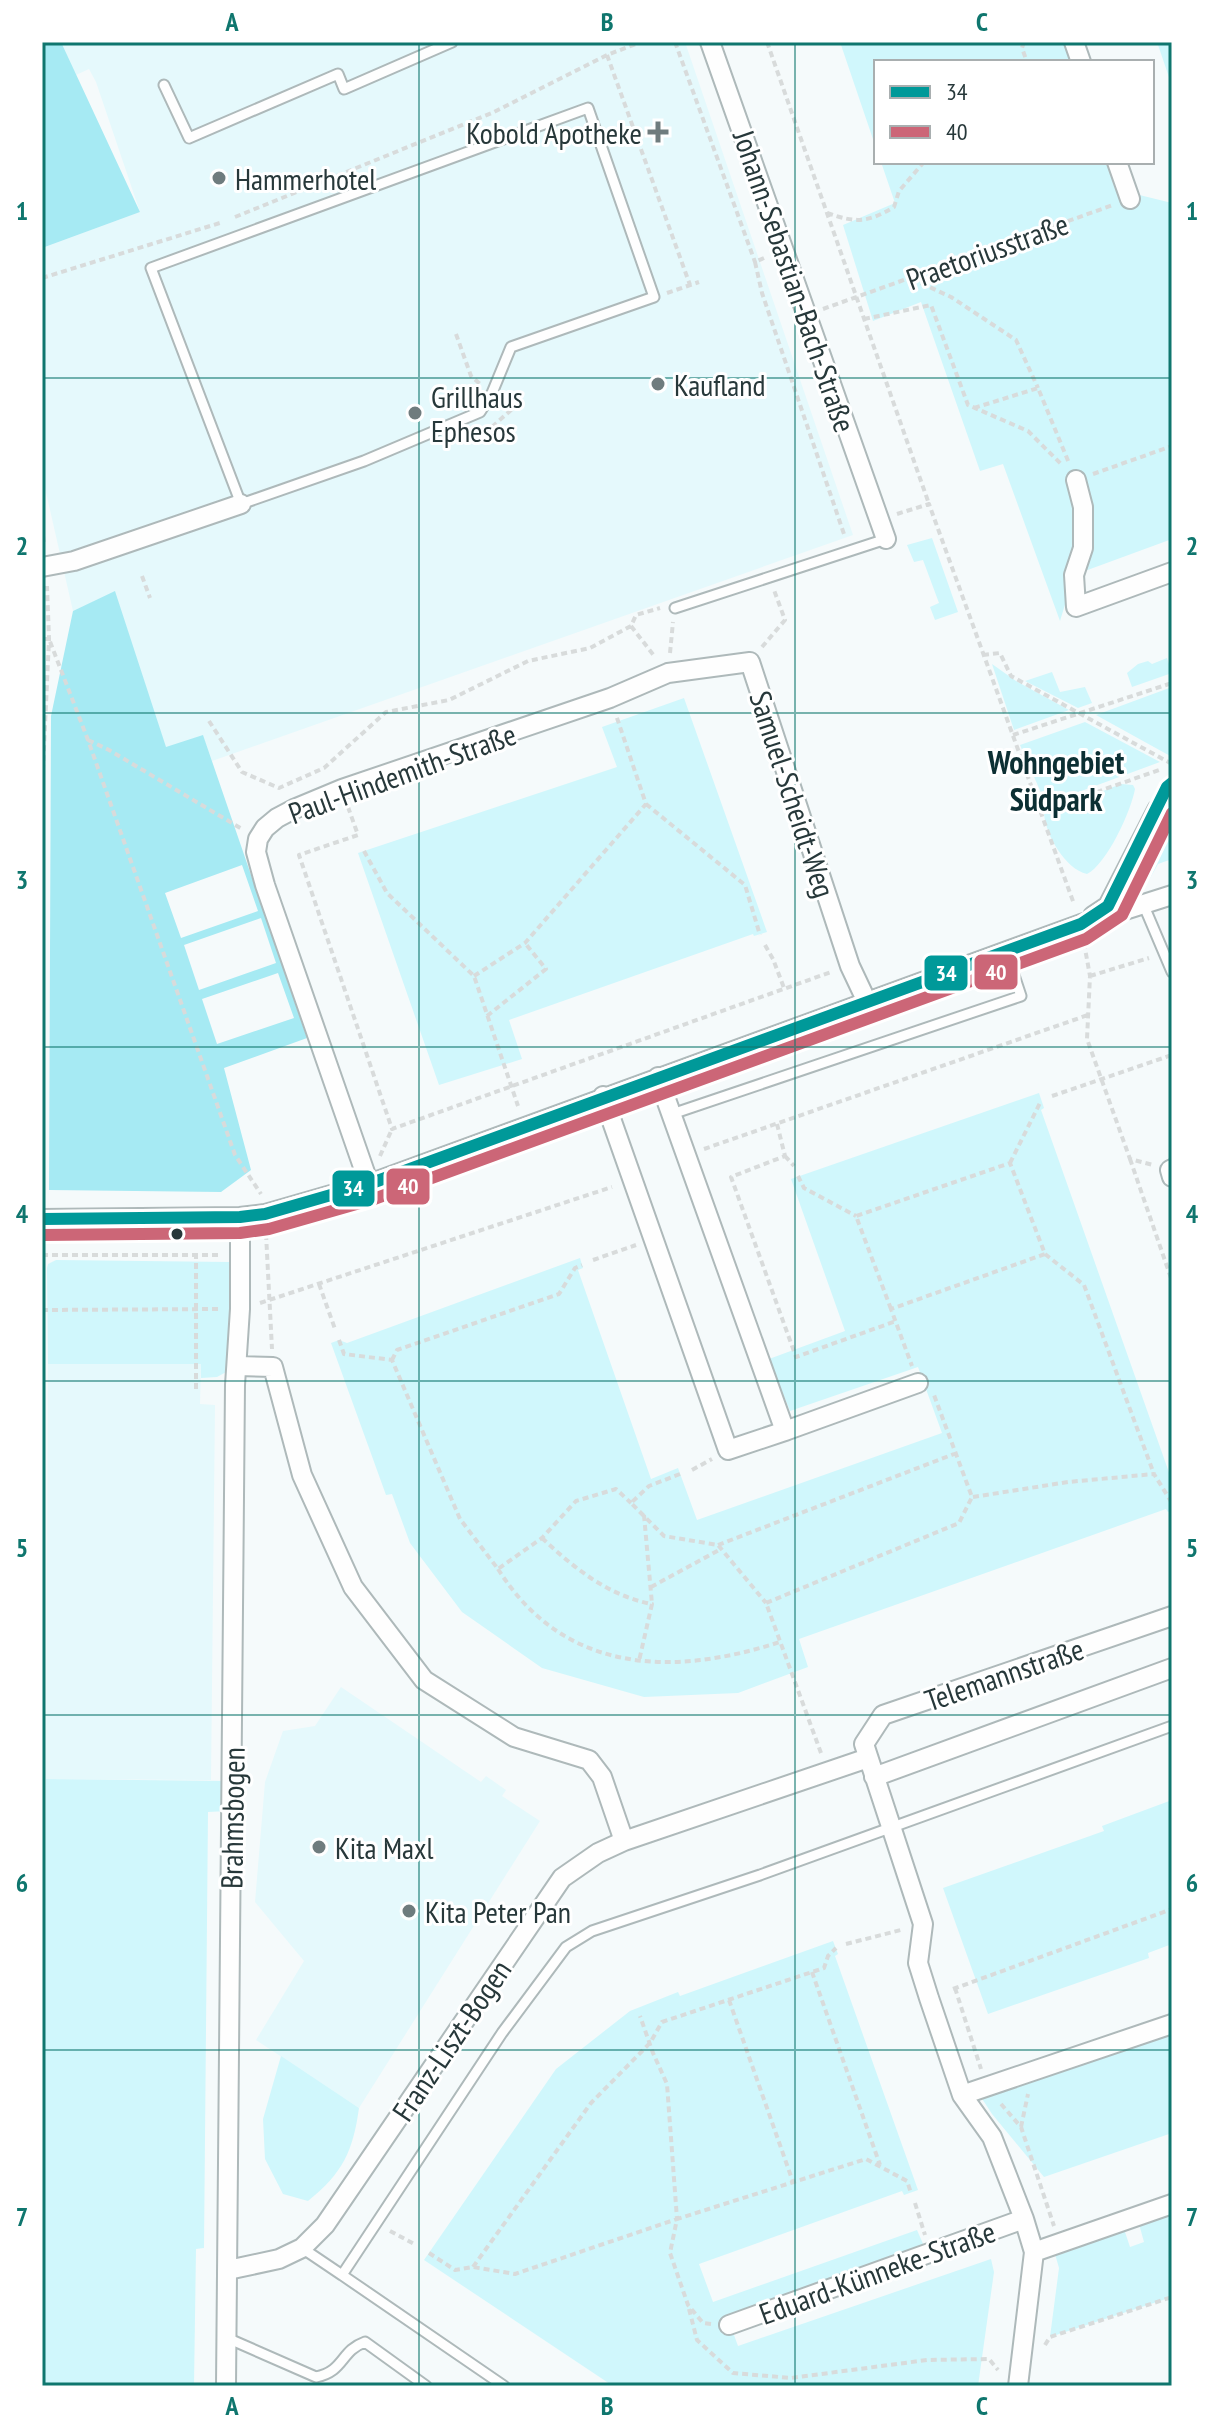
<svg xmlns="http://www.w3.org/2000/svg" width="1214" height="2428" font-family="'PT Sans Narrow',sans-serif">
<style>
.built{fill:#e5f9fc}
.green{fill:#d0f7fc}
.forest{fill:#a6eaf3;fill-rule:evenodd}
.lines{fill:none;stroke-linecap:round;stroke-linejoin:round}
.lane-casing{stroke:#aeb9ba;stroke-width:13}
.street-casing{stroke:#aeb9ba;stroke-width:22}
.path{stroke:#d8dbdb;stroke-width:4;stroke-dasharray:6 4;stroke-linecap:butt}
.lane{stroke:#fefefe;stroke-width:9}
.street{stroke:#fefefe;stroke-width:18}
.bus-1-casing{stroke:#fff;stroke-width:18}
.bus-2-casing{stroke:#fff;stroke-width:18}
.bus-1{stroke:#099;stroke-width:12}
.bus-2{stroke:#c67;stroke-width:12}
.grid{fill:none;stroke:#0f766e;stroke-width:2;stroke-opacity:0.55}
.poi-dot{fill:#6f7c7e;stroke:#fff;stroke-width:3}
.bus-dot{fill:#27383a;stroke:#fff;stroke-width:3}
.labels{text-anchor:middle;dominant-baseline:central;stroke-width:6;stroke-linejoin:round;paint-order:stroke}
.poi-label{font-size:30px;fill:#27383a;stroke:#fff;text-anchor:start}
.street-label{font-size:30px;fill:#27383a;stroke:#fff}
.neighbourhood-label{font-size:32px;font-weight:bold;fill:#0c2f33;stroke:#fff}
.line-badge{stroke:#fff;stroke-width:3}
.badge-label{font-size:22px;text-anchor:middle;font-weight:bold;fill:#fff}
.neatline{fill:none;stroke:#0f766e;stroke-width:3}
.grid-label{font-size:26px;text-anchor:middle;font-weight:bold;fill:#0f766e}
</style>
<rect width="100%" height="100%" fill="#f5fafb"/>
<path class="built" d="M61 42H685L853 535 212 761 203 736 166 748 115 592 73 611 45 488 42 455V248L140 212 96 82 89 69 76 75Z
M48 1364H201L200 1404 215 1405 211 1780 46 1779Z
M341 1687 481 1782 486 1776 506 1790 502 1796 540 1821 359 2108 256 2040 304 1961 255 1902 265 1782 283 1731 315 1726Z"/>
<path class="green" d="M840 42H1066L1073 62H876V148Z
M1157 42H1172V86Z
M881 162H1106L1115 189 1172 203V539L1074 575 1060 621 1003 464 980 471 921 302 873 321 843 225 895 203Z
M932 538 958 612 935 620 930 607 939 603 923 560 914 562 907 545Z
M1167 658 1172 673 1132 687 1127 673 1138 664 1148 661 1152 664Z
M992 664 1016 681 1069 710 1014 730Z
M1052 672 1060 692 1085 687 1092 703 1078 708 1025 681Z
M1172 687V757L1096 715Z
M684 698 767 932 754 936 753 934 509 1020 522 1059 439 1085 358 853 617 767 602 727Z
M1085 722 1160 762 1046 804 1020 745Z
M1121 784 1133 785 1135 789C1131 811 1107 864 1087 874 1065 869 1046 835 1044 814Z
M1172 819V859L1158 864 1144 889H1138L1134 881 1163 826Z
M1039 1093 1044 1108 1041 1110 1172 1481V1510L1168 1512 1166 1509 799 1639 808 1667 738 1693 644 1697 542 1668 462 1612 410 1543 392 1494 386 1495 331 1343 339 1340 347 1343 580 1258 583 1268 578 1270 651 1479 678 1468 697 1520 942 1433 918 1367 790 1411 769 1359 845 1331 791 1179Z
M56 1260 230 1262 228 1371 217 1377 201 1378V1364H48L47 1268 48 1264Z
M46 1779 227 1781V1811L208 1812 204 2248 196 2249 194 2386H42Z
M1172 1800V1944L1148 1953 1149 1958 988 2014 943 1888 1104 1831 1102 1826Z
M833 1941 838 1954 835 1956 918 2190 904 2195 902 2191 699 2264 713 2302 917 2230 924 2246 727 2316 738 2346 991 2259 994 2272 978 2386H613L424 2260 556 2069 630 2011 678 1992 680 1996Z
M1172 2024V2133L1044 2177 992 2114 977 2091Z
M281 2056 359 2108C353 2151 343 2173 308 2201L283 2194 265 2159 263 2119Z
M1172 2213V2297L1050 2337 1059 2268 1055 2254 1124 2229 1130 2247 1144 2242 1139 2224Z"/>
<path class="forest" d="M42 42H61L140 212 42 248Z
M115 591 166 747 203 735 307 1038 224 1068 251 1170 221 1192 49 1190 51 716 73 611ZM242 865 258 911 181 938 165 893ZM261 918 276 963 199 990 184 945ZM278 973 294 1018 217 1044 202 999Z"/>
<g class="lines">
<defs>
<path id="lane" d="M164 85 189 138 338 74 344 89 452 42
M588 108 654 297 511 347 492 393 480 412 364 461 241 504 151 268Z
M675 608 886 539
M1158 807 1167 787 1172 783
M1144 906 1172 972
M672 1114 1021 996 1006 951
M302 2248 342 2275 502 2033 566 1947 592 1931 760 1875 1172 1726
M342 2275 504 2386
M227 2338 316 2377C345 2371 340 2351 365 2342L426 2386"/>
<path id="street" d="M710 42 886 539
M1074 42 1081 62
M1117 162 1130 199
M1076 480 1083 507V548L1074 575 1076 607 1172 572
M42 567 74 561 241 504
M1093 916 1108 906 1157 810 1172 805
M603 1096 728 1450 785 1431 658 1077
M1172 1169 1170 1170 1172 1177
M369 1184 265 885 256 852 258 839 265 828 277 818 294 809 342 789 610 698 668 673 750 662 850 966 867 1002
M42 1219 240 1217 265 1214 369 1184 1081 924 1172 895
M238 1366 273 1367 302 1475 353 1587 424 1680 514 1737 589 1760 602 1777 624 1841
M785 1431 918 1383
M874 1777 1172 1668
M962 2095 1172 2024
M1034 2252 1172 2204
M228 2270 279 2259 302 2248 325 2225 562 1878 598 1853 624 1841 868 1758
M729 2325 1024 2219
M226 2386 235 1385 240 1309V1217
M1018 2386 1034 2252 1024 2219 992 2137 962 2095 929 1998 918 1963 923 1924 864 1744 883 1715 1172 1616"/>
</defs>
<use href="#lane" class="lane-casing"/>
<use href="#street" class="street-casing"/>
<path class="path" d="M675 42 755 262 751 263
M767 42 929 504
M1024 42 1022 48 1027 62
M607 55 690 285
M827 213C856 223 867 223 894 207L899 191 924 162
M235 217 492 113 607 55 641 42
M764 258 755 262 762 293 845 537
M42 278 223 222
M912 279 951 297 1016 340 1038 388
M667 293 699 282
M823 309 1113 205
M864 319 931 305 968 405 1028 431 1063 466
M456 334 471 376 480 384
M506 397 521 402
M974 408 1038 388 1069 463
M492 427 520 402
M1093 474 1172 446
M897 514 929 504 1074 904
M42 526 44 545
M142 576 150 598
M631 626 655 657
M42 639H49L88 740 235 1155 261 1194
M762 647 785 620 774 590
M670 653 673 622
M983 655 1000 653 1011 676 1172 764
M209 721 242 772 279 788 324 768 386 712 449 700 528 661 590 648 631 626 636 615 660 608
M1013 735 1172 683
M88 740 109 750 242 829
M42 791 49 639 47 586
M646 804 745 885 760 935
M348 807 358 835 299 855 392 1129 831 972
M1040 812 1159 770
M364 851 387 893 474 976 518 1106
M42 939V1073
M1084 943 1090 976 1087 1039 1130 1159 1153 1165
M765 945 773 959 784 988
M474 976 525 943 646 804 616 715
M1090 976 1149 958
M487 1016 546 969 525 943
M1052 1096 1172 1055
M777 1124 785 1156 731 1177 796 1357 896 1321
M704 1149 1088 1015
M380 1156 392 1129
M785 1156 794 1166
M1130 1159 1172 1281
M1010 1163 1041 1101
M798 1176 804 1188 856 1216
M266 1234 272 1349
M1045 1254 1084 1285 1154 1474
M42 1255H220
M593 1260 636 1245
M319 1284 335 1329
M260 1303 612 1187
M891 1309 856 1216 1010 1163 1045 1254 891 1309 912 1366
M42 1310 220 1309
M339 1340 344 1354 392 1360 460 1519 498 1569 542 1538 576 1501 616 1489 631 1503
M392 1360 397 1350 559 1294 575 1268 582 1265
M196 1389V1255
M692 1470 712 1459
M680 1474 649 1486 631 1503 664 1536 718 1545 766 1603
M973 1497 1068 1482 1154 1474 1172 1503
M644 1515 652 1604
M542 1538C573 1567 608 1596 652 1604L639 1661
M718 1545 954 1454
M498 1569C564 1674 672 1677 780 1642
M651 1587 721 1549
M821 1753 766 1603 959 1523 972 1497 934 1395
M846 1944 901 1930
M812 1972 880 2165
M955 1988 981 2069
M953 1989 1172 1909
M729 2000 793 2182
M1001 2104 1021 2127 1054 2226
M1021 2127 1028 2094
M915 2203 925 2235
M390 2231 416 2245
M429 2253 455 2270 473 2267 515 2274 677 2219 667 2084 653 2053 640 2016
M473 2267 591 2103 650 2043 662 2022 824 1968 828 1956 836 1948
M689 2309 697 2340 733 2373 791 2378 927 2360 989 2359 998 2370
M711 2324 703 2323 688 2305 670 2253 677 2219 866 2159 907 2181 911 2193
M1045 2345 1050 2337 1172 2297"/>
<use href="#lane" class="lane"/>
<use href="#street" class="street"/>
<defs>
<path id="bus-1" d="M42 1219 240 1217 265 1214 369 1184 1081 924 1108 906 1167 787 1172 783"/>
<path id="bus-2" d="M42 1235 240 1233 269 1229 374 1199 1086 939 1122 915 1172 813"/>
</defs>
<use href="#bus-1" class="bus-1-casing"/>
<use href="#bus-2" class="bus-2-casing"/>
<use href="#bus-1" class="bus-1"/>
<use href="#bus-2" class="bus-2"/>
</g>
<path class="grid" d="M419 42V2386M795 42V2386M42 378H1172M42 713H1172M42 1047H1172M42 1381H1172M42 1715H1172M42 2050H1172"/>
<g class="poi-dot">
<path d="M654 120h8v8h8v8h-8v8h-8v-8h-8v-8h8z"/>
<circle cx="219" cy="178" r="8"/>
<circle cx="658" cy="384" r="8"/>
<circle cx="415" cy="413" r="8"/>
<circle cx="319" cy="1847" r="8"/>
<circle cx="409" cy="1911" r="8"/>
</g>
<circle class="bus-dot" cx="177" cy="1234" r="7"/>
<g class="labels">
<g class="poi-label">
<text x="642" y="132" text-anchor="end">Kobold Apotheke</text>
<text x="235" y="178">Hammerhotel</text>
<text x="674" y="384">Kaufland</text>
<text x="431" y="396">Grillhaus<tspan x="431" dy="34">Ephesos</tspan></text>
<text x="335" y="1847">Kita Maxl</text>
<text x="425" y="1911">Kita Peter Pan</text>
</g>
<g class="street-label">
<text transform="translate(987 251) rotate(-20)">Praetoriusstraße</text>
<text transform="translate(795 281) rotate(71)">Johann-Sebastian-Bach-Straße</text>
<text transform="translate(402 773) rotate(-20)">Paul-Hindemith-Straße</text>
<text transform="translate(793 794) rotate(72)">Samuel-Scheidt-Weg</text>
<text transform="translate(1004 1674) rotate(-19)">Telemannstraße</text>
<text transform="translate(232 1818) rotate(-89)">Brahmsbogen</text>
<text transform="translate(451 2040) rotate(-56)">Franz-Liszt-Bogen</text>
<text transform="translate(877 2272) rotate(-20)">Eduard-Künneke-Straße</text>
</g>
<g class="neighbourhood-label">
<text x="1056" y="762">Wohngebiet<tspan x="1056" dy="37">Südpark</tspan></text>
</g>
</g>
<g class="line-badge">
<rect x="973" y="953" width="46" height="38" rx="8" fill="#c67"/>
<rect x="923" y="954" width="46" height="38" rx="8" fill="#099"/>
<rect x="385" y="1167" width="46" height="39" rx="8" fill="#c67"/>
<rect x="331" y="1169" width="45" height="39" rx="8" fill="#099"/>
</g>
<g class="badge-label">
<text x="996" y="980">40</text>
<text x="946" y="981">34</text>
<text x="408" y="1194">40</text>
<text x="353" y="1196">34</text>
</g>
<rect width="1214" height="2428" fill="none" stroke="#ffffff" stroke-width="88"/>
<rect x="874" y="60" width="280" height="104" fill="#ffffff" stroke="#a9afb0" stroke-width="2"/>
<rect x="890" y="86" width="40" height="12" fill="#009999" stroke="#a9afb0" stroke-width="2"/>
<text x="946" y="100" font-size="24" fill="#27383a">34</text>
<rect x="890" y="126" width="40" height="12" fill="#cc6677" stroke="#a9afb0" stroke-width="2"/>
<text x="946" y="140" font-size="24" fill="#27383a">40</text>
<rect x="44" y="44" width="1126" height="2340" class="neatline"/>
<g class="grid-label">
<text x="232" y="31">A</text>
<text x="607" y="31">B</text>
<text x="982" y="31">C</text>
<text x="22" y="220">1</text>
<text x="1192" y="220">1</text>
<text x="22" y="555">2</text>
<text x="1192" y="555">2</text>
<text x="22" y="889">3</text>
<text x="1192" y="889">3</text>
<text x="22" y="1223">4</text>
<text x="1192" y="1223">4</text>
<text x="22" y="1557">5</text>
<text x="1192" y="1557">5</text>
<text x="22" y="1892">6</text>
<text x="1192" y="1892">6</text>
<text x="22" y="2226">7</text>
<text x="1192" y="2226">7</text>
<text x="232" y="2415">A</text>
<text x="607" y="2415">B</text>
<text x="982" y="2415">C</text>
</g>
</svg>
